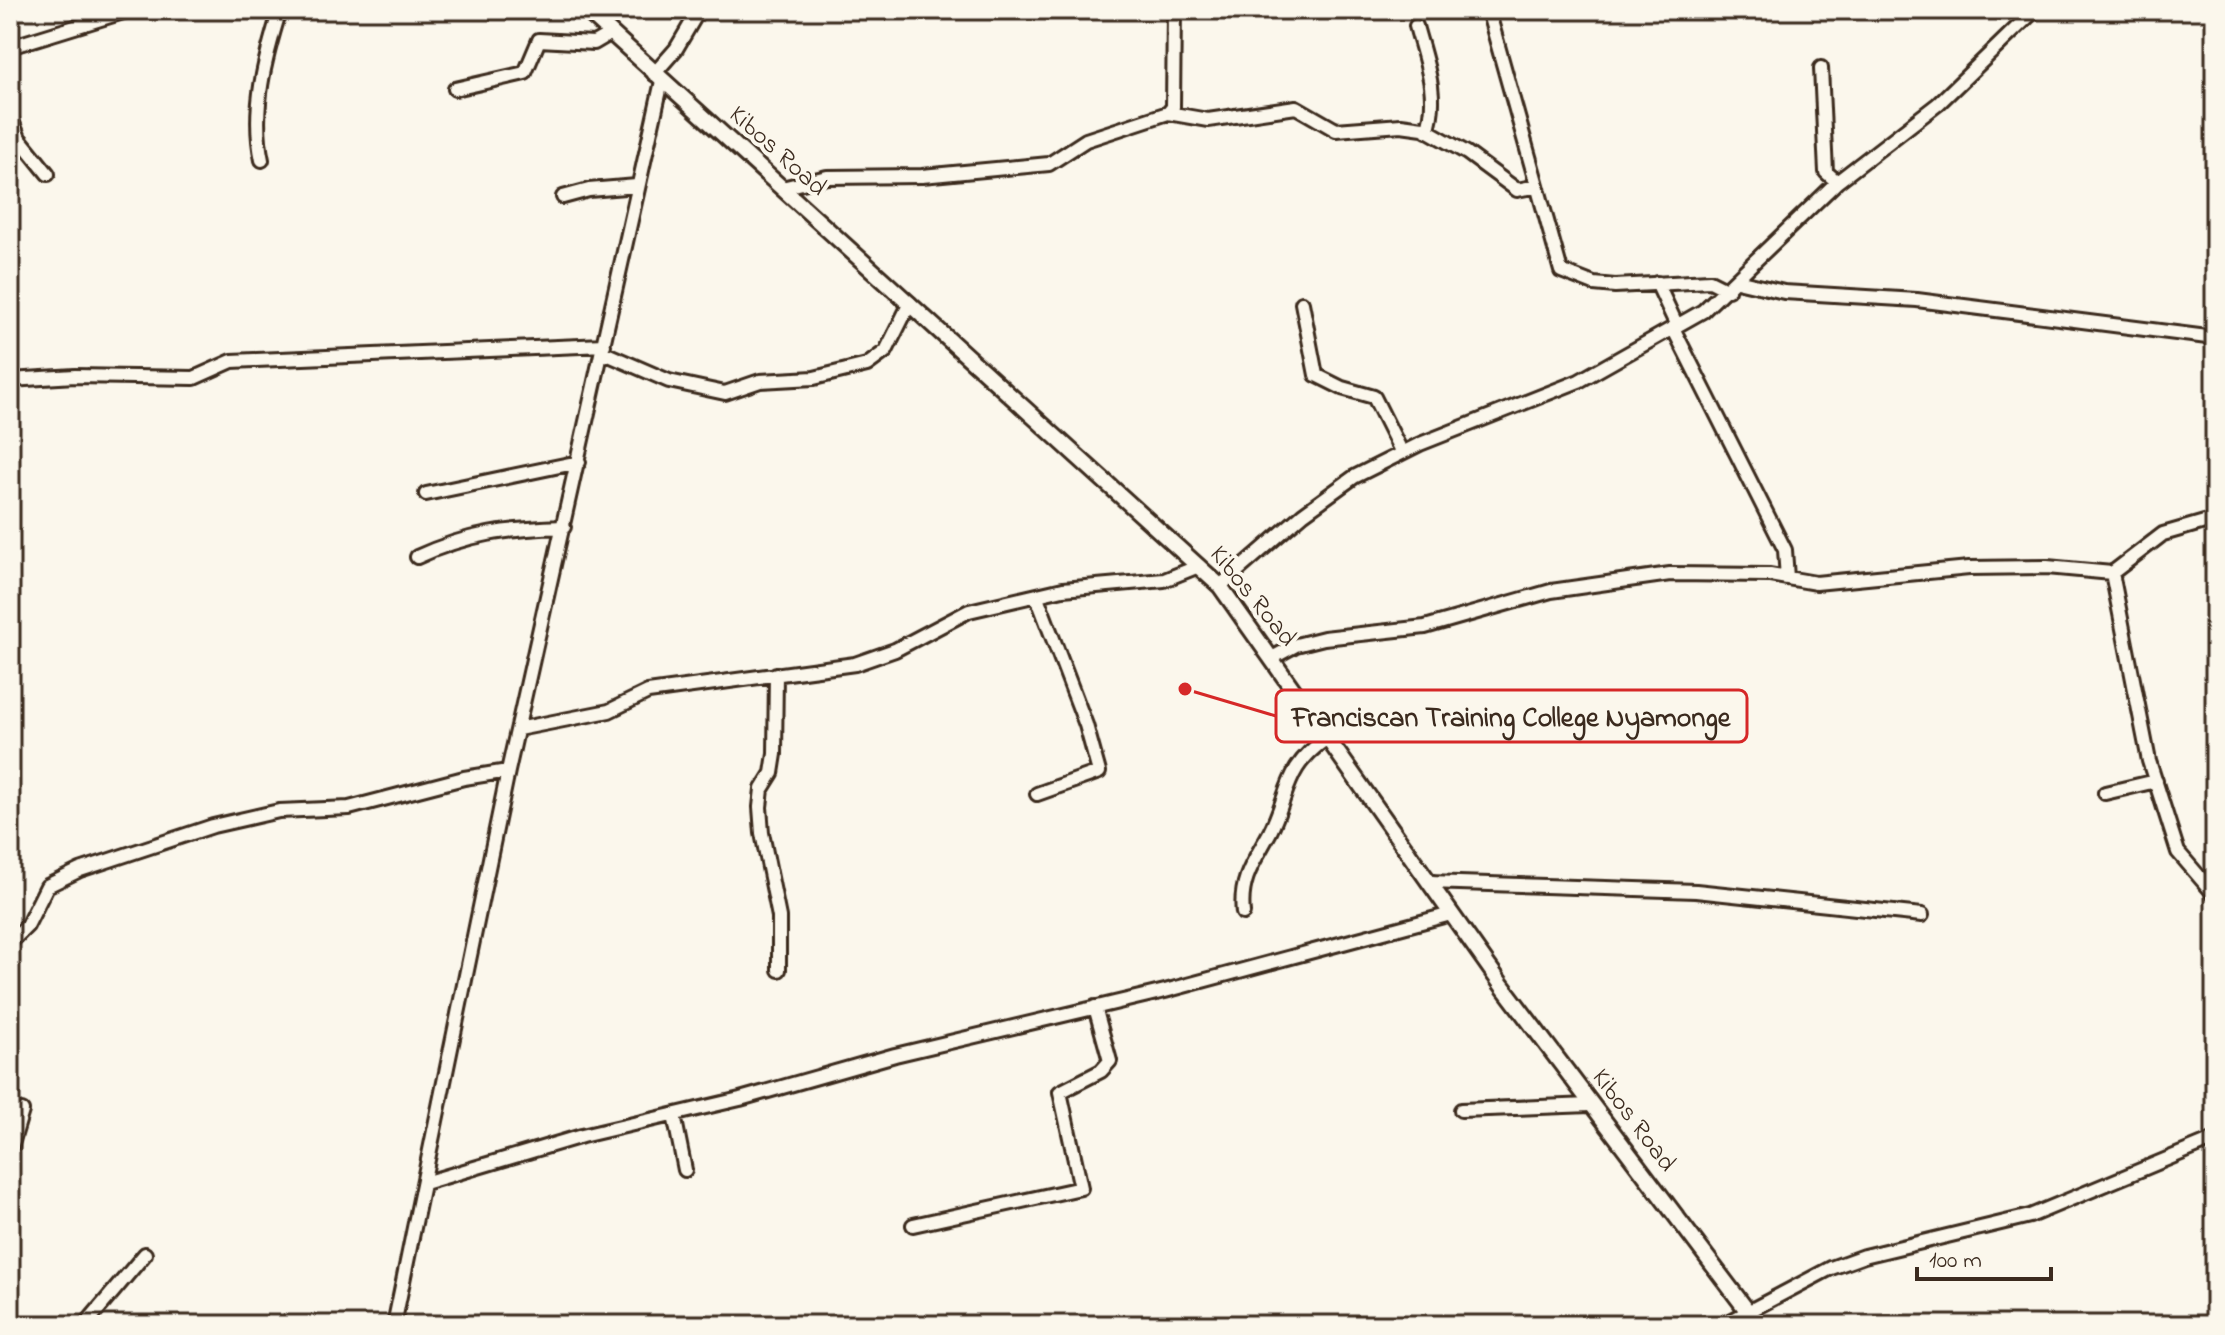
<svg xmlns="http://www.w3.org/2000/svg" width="2225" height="1335" font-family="'Indie Flower',sans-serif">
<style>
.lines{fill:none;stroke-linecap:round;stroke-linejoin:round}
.minor-casing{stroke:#3b2a1e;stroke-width:18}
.major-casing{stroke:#3b2a1e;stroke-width:20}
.minor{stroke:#fbf7ec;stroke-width:12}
.major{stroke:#fbf7ec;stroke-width:14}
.labels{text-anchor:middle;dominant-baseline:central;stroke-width:8;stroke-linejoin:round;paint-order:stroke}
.street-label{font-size:26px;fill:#3b2a1e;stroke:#fbf7ec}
.leader{fill:none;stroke:#d62828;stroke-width:3}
.callout-dot{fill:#d62828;stroke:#fbf7ec;stroke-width:3}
.callout{fill:#fbf7ec;stroke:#d62828;stroke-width:3}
.callout-label{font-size:28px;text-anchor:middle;font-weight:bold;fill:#3b2a1e}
</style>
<rect width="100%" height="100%" fill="#fbf7ec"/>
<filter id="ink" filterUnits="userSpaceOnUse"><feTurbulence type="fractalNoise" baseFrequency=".0125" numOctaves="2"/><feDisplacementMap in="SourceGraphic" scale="16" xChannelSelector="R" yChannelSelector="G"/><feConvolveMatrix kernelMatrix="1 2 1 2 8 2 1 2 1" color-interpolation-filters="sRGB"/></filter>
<g filter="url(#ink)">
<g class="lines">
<defs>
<path id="minor" d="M1488 10 1561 271 1594 284 1615 286 1710 281 1728 290
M1416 26C1425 60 1440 96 1427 131
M10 47 130 10
M1821 68 1826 172 1837 182
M654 74 676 49 699 10
M455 89 525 73 539 40 594 43 611 33
M1168 113 1173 107 1174 10
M10 116 19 138 10 146
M19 138 48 174
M262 160C251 110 265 58 280 10
M782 188 827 177 922 176 1049 164 1086 140 1168 113 1208 120 1296 107 1336 130 1401 125 1423 128 1467 153 1517 190 1537 186
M563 197 589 190 637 186
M1737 281 1784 292 1917 300 2215 338
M1657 283 1677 326
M1302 303 1316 375 1342 388 1374 397 1402 453
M1673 328 1785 550 1787 578
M602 352 669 381 725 393 760 381 814 378 867 365 886 351 910 303
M10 380 75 376 194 378 232 361 604 345
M426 494 579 462
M417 557C469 533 508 529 564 527
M2112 573 2149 761 2178 852 2215 895
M1220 586 1303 514 1354 477 1420 444 1579 381 1703 311 1837 182 1938 104 2035 10
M1037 597 1086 725 1099 772 1037 794
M1272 658 1296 645 1324 638 1425 627 1551 591 1670 574 1770 575 1816 583 1969 568 2047 567 2112 573 2163 534 2215 519
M776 674 775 754 772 773 762 789 760 807 762 833 779 917V970
M518 729 609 711 648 692 855 664 895 650 969 611 1063 589 1164 580 1199 566
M2105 793 2156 781
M1429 882 1696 891 1922 915
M1243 913C1239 879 1255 860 1270 832 1290 792 1284 768 1327 738
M10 943 27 926 47 886 80 870 213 826 279 811 349 808 464 778 508 771
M1461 1110 1590 1105
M674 1115 685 1170
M10 1151 22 1111
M424 1183 582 1136 740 1099 895 1055 1165 991 1451 914
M913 1225 1081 1188 1060 1092 1101 1071 1110 1061 1095 1007
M85 1325 145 1254
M394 1325 508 771 662 81
M1723 1325 1831 1268 1864 1256 2030 1216 2215 1139"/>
<path id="major" d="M586 10 1220 586 1501 984 1758 1325"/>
</defs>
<use href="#minor" class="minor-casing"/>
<use href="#major" class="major-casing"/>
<use href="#minor" class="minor"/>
<use href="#major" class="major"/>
</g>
</g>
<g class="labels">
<g class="street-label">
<text transform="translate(777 152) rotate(42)">Kibos Road</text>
<text transform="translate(1252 597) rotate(51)">Kibos Road</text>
<text transform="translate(1633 1121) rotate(53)">Kibos Road</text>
</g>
</g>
<path class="leader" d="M1185 689L1276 716"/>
<circle class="callout-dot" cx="1185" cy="689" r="8"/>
<rect class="callout" x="1276" y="690" width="471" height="52" rx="8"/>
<g class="callout-label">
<text x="1511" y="726">Franciscan Training College Nyamonge</text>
</g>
<rect width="2225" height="1335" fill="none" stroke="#fbf7ec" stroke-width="40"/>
<rect x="20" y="20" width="2185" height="1295" fill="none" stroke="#3b2a1e" stroke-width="3" filter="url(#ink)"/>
<path d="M1917 1267v12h134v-12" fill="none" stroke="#3b2a1e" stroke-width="4"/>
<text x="1929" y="1267" font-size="24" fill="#3b2a1e" stroke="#fbf7ec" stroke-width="6" paint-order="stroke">100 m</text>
</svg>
